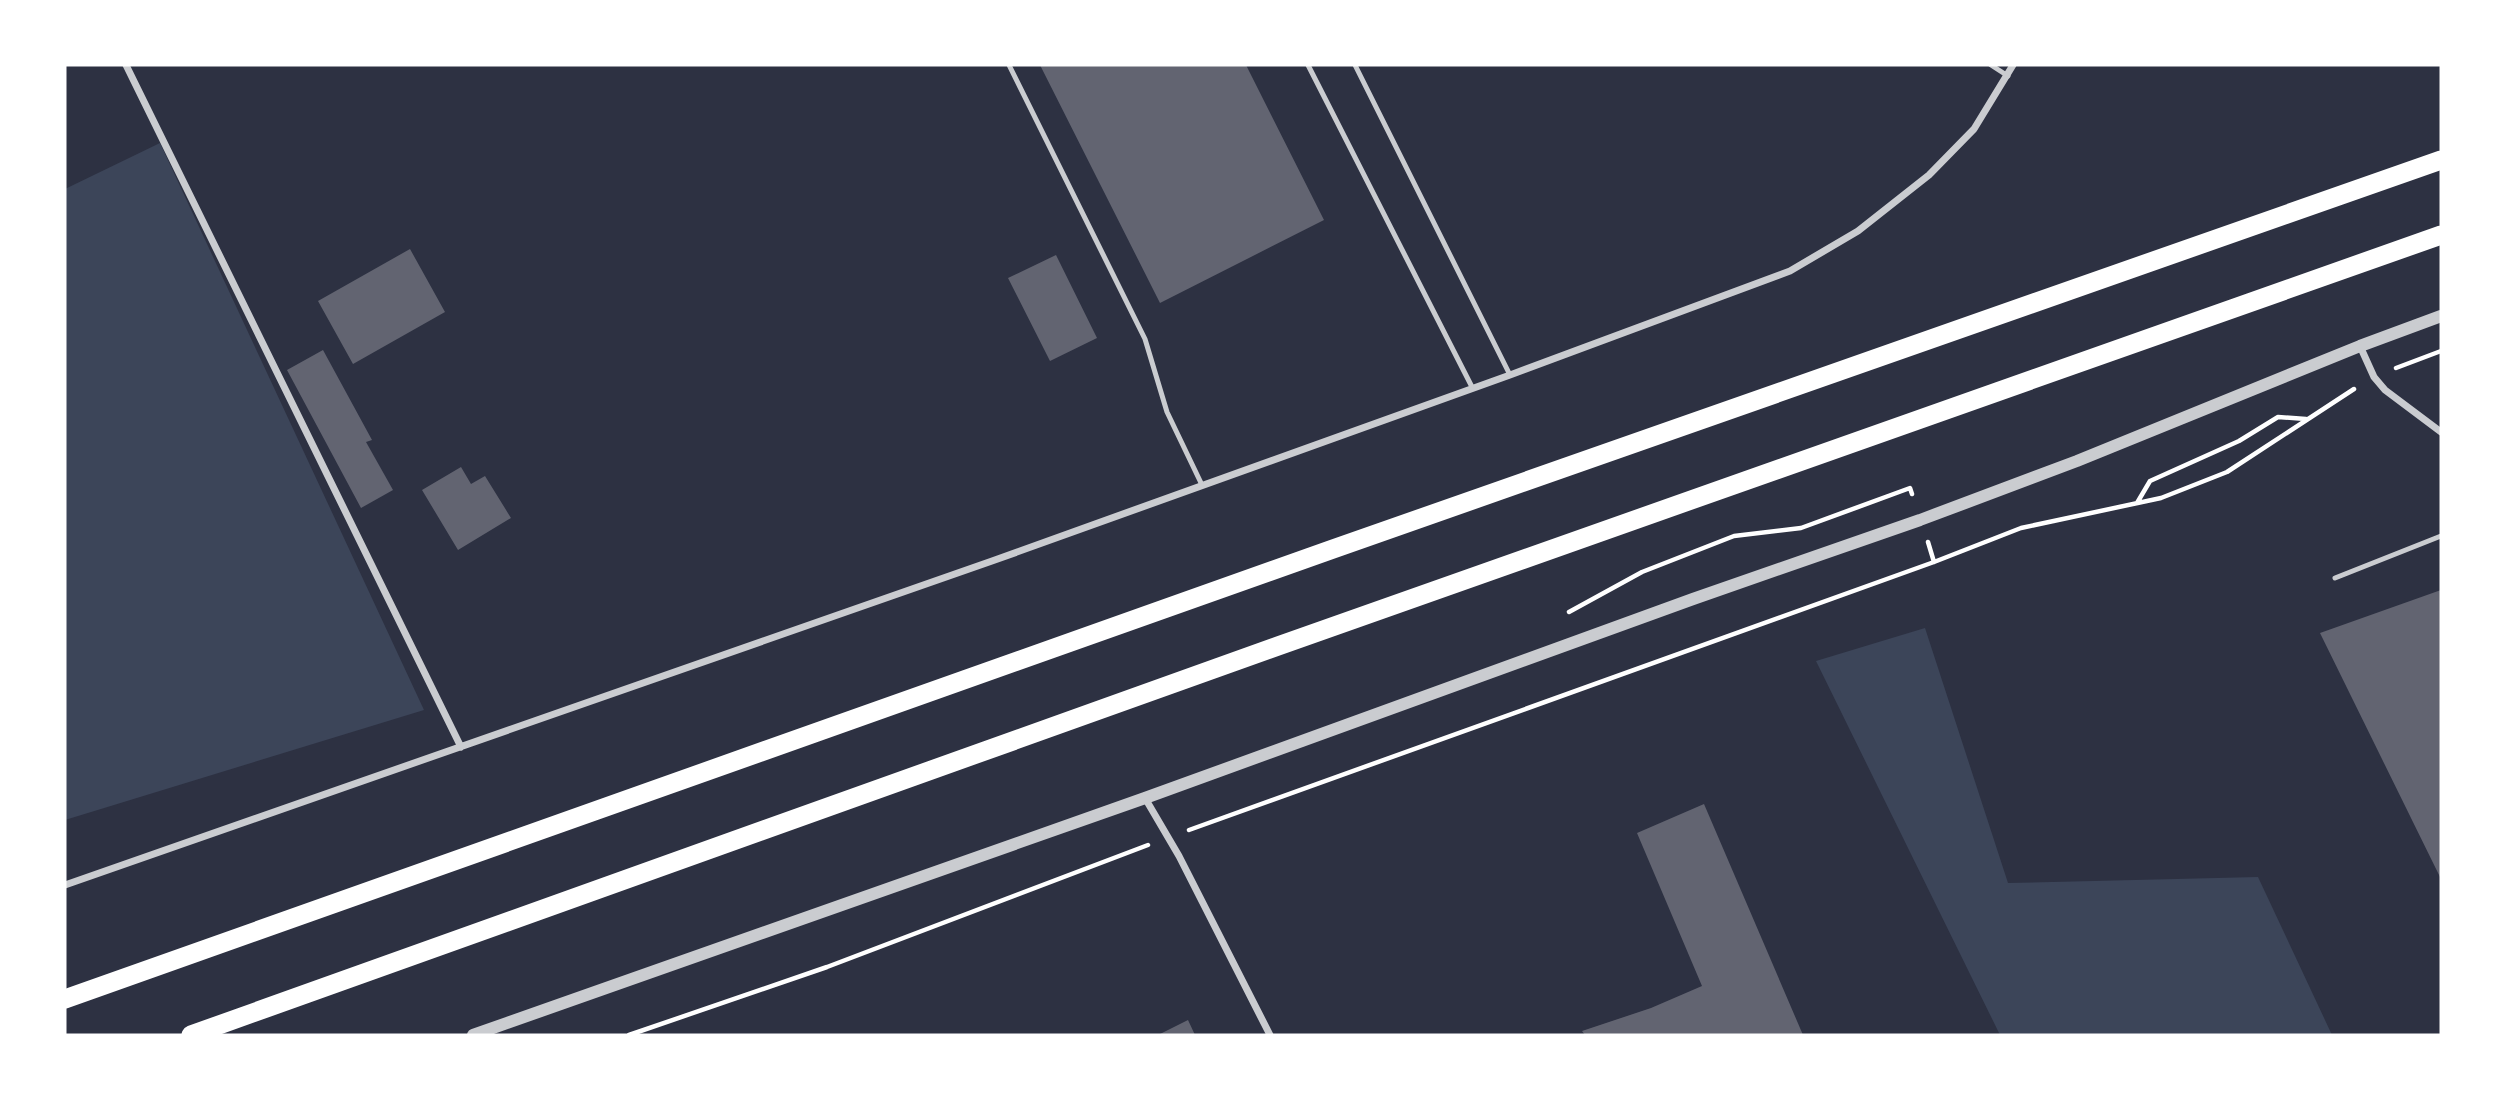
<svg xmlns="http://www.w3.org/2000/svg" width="2506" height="1100" font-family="Signika,sans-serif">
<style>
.green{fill:#3c4559}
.building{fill:#626471}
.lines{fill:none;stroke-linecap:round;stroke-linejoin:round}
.path{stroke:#fff;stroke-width:4.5}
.service{stroke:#caccd0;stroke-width:5}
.minor{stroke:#caccd0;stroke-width:7}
.tertiary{stroke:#caccd0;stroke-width:12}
.trunk{stroke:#fff;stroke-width:19}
</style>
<rect width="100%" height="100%" fill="#2d3142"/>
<path class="green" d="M160 143 424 710 65 820V189Z
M1925 628 2008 883 2258 877 2332 1035H2000L1816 661Z"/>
<path class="building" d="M1040 65H1246L1324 220 1160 303Z
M410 249 445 312 353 364 318 301Z
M1056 255 1097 338 1050 361 1008 278Z
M323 350 372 440 366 442 393 490 361 508 287 370Z
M461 467 471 484 485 476 511 518 458 550 422 490Z
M2441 590V879L2320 633Z
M1704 804 1803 1035H1585L1582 1031 1651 1008 1702 986 1637 833Z
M1188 1020 1195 1035H1158Z"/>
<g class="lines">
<path class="path" d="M2396 368 2441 351
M2137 503 2150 481 2239 441 2278 417 2306 419
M1928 542 1934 562
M1569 612 1642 572 1734 536 1801 528 1910 488 1912 494
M1189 830 1934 562 2021 528 2161 498 2227 472 2354 389
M629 1035 827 967 1148 845"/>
<path class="service" d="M1009 65 1145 339 1167 412 1202 485
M1308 65 1472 387
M1355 65 1510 375
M1991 65 2008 76
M2335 578 2441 536"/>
<path class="minor" d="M126 65 461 747
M2360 346 2374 377 2385 390 2441 432
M1145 798 1179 856 1270 1035
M65 885 992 561 1510 375 1790 271 1858 231 1929 175 1974 129 2013 65"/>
<path class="tertiary" d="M473 1035 1145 798 1693 599 1920 520 2077 461 2360 346 2441 316"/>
<path class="trunk" d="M65 999 1333 549 2441 160
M191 1035 1278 646 2441 235"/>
</g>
<rect width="2506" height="1100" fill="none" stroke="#ffffff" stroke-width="133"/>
</svg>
